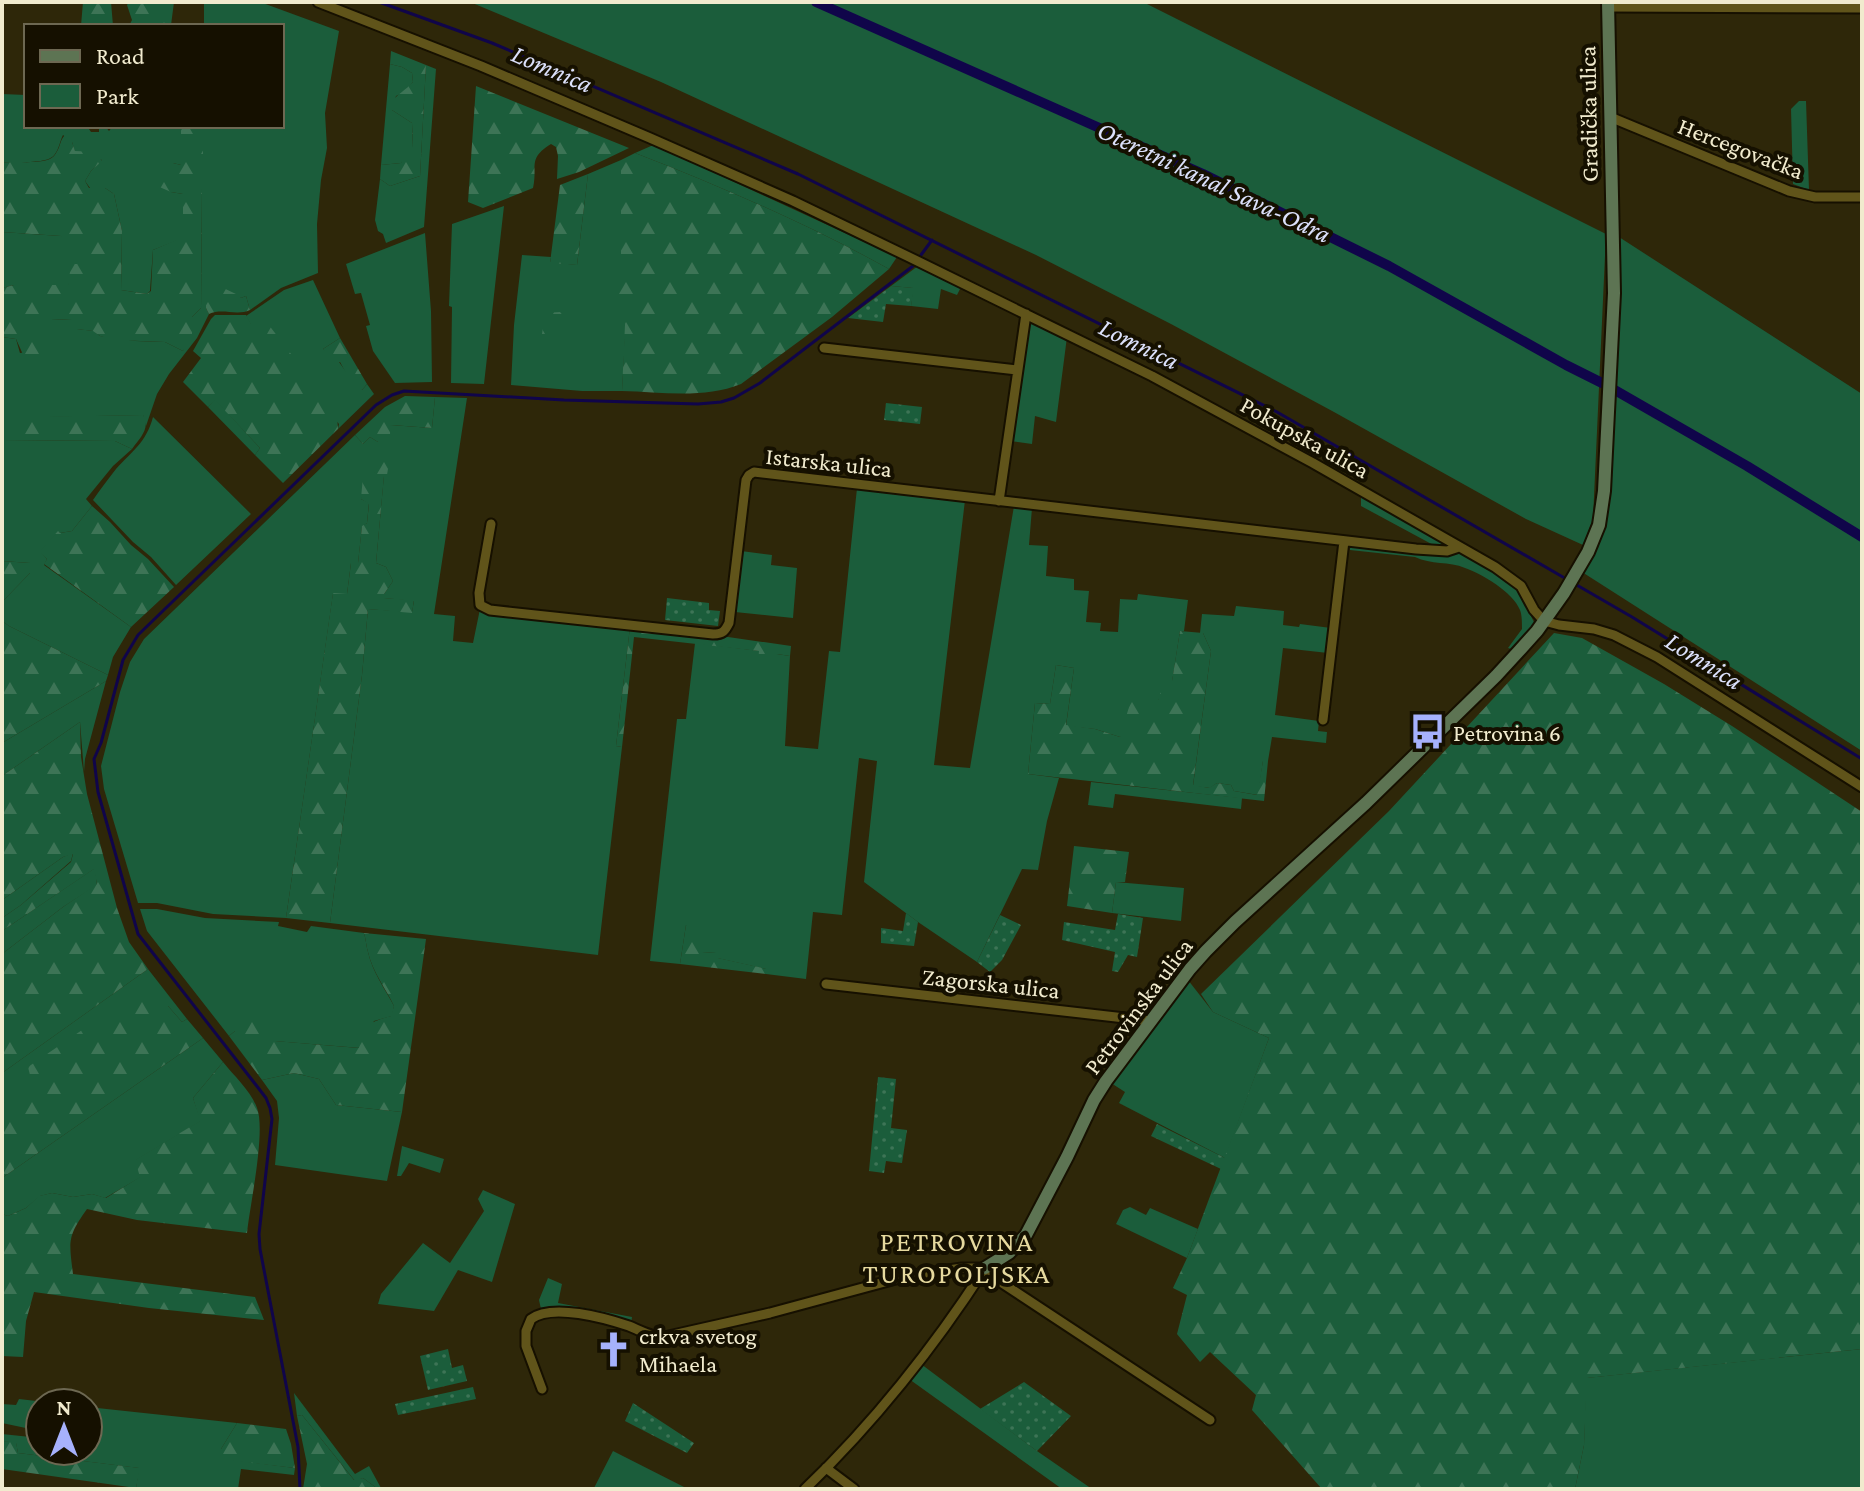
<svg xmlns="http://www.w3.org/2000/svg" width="1864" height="1491" font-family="'Crimson Pro',serif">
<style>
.green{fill:#1b5d3b}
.forest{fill:url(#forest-firs)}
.garden{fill:url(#garden-dots)}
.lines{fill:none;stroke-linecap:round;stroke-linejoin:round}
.stream{stroke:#10054a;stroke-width:3}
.canal{stroke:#10054a;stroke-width:10}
.street-casing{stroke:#161000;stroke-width:13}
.secondary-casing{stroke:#161000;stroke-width:16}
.street{stroke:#60541a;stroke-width:9}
.secondary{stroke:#5d7453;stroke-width:12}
.labels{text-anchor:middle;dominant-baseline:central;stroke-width:8;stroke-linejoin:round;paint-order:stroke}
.street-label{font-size:24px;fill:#f1ebce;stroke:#151000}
.poi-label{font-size:24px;fill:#f1ebce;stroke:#151000;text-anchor:start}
.water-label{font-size:26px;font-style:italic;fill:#dce1fb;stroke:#151000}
.quarter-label{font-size:28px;letter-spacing:2px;fill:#e6d99e;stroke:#151000}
</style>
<defs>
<pattern id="forest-firs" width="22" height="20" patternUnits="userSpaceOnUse" patternTransform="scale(2)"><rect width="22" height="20" fill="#1b5d3b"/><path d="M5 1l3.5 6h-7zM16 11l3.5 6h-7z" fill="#3d7456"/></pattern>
<pattern id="garden-dots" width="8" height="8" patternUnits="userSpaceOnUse" patternTransform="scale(2)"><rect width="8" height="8" fill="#1b5d3b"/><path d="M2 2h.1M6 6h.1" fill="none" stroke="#3d7456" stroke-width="1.8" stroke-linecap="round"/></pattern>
</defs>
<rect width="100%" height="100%" fill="#2e2709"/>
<path class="green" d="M204 2H260L339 31 325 113 327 148 321 180 317 224 318 273 281 288 250 310 246 296 241 298 217 287 206 308 209 314 197 338 169 374 157 394 146 426 143 415 2 418V337L16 339 20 353 48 349H42V334L51 319 73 320 77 329 94 331 100 336 136 341 165 342 183 351 192 317 201 308 202 189 188 188V176L203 175V126H282V26H204Z
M470 2H1143L1606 234 1593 519 1583 545 1526 519 1334 412 1171 324 1036 255 661 82Z
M390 64 402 67 412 73 413 82 405 92 396 96 392 110 412 123 413 148 401 163 381 165Z
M426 65 436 69 424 227 386 243 383 234 378 231 375 220 380 179 390 186 420 176Z
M2 94 26 95V126H87L91 132H99V126H105L109 131 113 126H181V165L173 163 171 192 183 194V238L153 250 150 291 147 294 121 290 122 231 114 194 105 188H90L85 181 91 171 102 160 75 152 72 142 63 135C60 141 59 149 55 154 47 166 15 160 2 163Z
M1799 101H1806L1809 190 1793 184 1791 109Z
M651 146H656L897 257 889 269C808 224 722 187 635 153Z
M621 160V260L614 296H622L627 303 622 391H582L511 385 514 325 522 255 551 257 550 262 577 265 588 174Z
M504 206 484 384 451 383 452 307 449 306 452 224Z
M2 232 61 236 84 248 83 264 68 285H14L2 288Z
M425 233 431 311 432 382 395 383 373 351 366 326 370 325 361 293 355 294 346 264Z
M1619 237 1862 394V751L1582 572 1598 548 1607 518Z
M918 266 961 287 957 295 941 289 938 309 911 306 913 288 891 286Z
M313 280 340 338 323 349 339 362 347 373 362 390 367 384 374 394 338 429 339 424 251 325 246 316 284 290Z
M1034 323 1067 337 1056 422 1035 416 1032 444 1010 441 1029 325Z
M435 397 467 398 434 614 455 616 453 641 473 643 480 609 630 627 616 746 622 747 598 955 330 923 362 675 368 609 412 612 414 601 384 598V594L393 581 386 567 376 563 384 475 375 472 361 499 369 503 367 523 362 527 358 563H351L347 594H333L286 918 213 914 157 903H138L104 789 101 766 120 692 130 662 144 639 355 435 363 444 370 437 378 442 391 425 432 428Z
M215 399 260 448 255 455 208 407Z
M153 417 251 514 176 585 151 557 133 542 93 500C100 490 108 479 116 469 132 451 146 443 153 417Z
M2 440 115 441 132 449 113 466 86 499 92 506 72 531 60 533 58 532 40 552 47 559 44 565 131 627 113 657 108 675 9 626 2 621V602L30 573V563L2 561Z
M857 488 965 500 934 765 970 768 1014 506 1032 508 1029 545 1048 546 1046 576 1074 579V590L1089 591 1086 622 1101 623 1100 631 1118 632 1120 599 1137 600 1138 594 1188 600 1184 631H1180L1172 682 1158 700 1120 737 1095 729 1066 726 1074 668 1056 665 1050 704 1035 703 1028 774 1059 778 1047 821 1038 870 1022 869 977 962 918 922 864 882 877 761 859 758 842 915 813 912 806 979 766 974V969L717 958 716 953 701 952 686 925 680 964 650 961 677 719H686L695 643 760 651 759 665 777 654 790 656 785 746 818 749 829 651 840 652Z
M1361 495 1444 543 1445 547H1437L1361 506Z
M1350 544 1462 554 1497 572 1517 589 1535 624 1514 650 1508 648 1522 629C1522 623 1522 615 1520 610 1513 592 1482 574 1465 568 1449 561 1431 565 1415 557L1350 550Z
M741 551 772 555 771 565 797 568 793 618 735 612Z
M1236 606 1284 611 1283 625 1299 627 1300 624 1331 628 1328 653 1283 648 1275 715 1319 721 1318 731 1327 732 1326 743 1272 737 1268 761H1263L1258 795 1234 791 1231 785 1217 783 1210 788 1193 786 1211 651 1203 633H1200L1202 614 1234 616Z
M106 681 85 759 84 772 80 722 2 776V743Z
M1091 782 1242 798 1241 809 1115 794 1113 808 1088 805Z
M73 853 71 861 21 905 2 918V900L63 857Z
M95 868 97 885 63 907 2 954V931Z
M1116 882 1184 888 1181 921 1112 913Z
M140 909H157L205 918 279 922 278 926 307 932 311 926 364 933C366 939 366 946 368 952 372 971 385 989 394 1006L392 1016 374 1021 360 1048 274 1041 235 1031 229 1036 147 931Z
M148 969 187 1019 182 1022 168 1006 6 1105 2 1100V1073Z
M1188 980 1213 1012 1269 1038 1225 1158 1119 1103 1125 1092 1111 1083Z
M203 1038 223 1062 193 1098 201 1121 136 1160 141 1177 105 1198 92 1194 73 1197 52 1193 40 1196 26 1208 8 1216 2 1214V1178Z
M294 1073 319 1079 336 1105 402 1112 387 1181 275 1165 279 1118 277 1101 262 1080Z
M402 1146 444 1159 440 1173 409 1163 401 1176H397Z
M483 1190 515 1204 492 1282 458 1270 434 1311 378 1304 381 1294 423 1243 450 1263 484 1211 478 1199Z
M1130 1207 1146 1215 1150 1208 1198 1229 1187 1258 1116 1224 1123 1210Z
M548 1278 562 1284 558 1303 632 1317 631 1324 561 1309H541L539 1300Z
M1862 1349V1489H1575L1584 1445 1586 1378Z
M921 1364 1037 1451 1092 1489H1062L909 1379Z
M294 1393 355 1474 369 1466 381 1488 378 1489 363 1478 355 1481 302 1415 297 1416Z
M19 1399 54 1403H40V1431L2 1423V1404L16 1405Z
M88 1407 237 1423 221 1449 202 1456 295 1468 294 1475 241 1469 238 1489 136 1488 139 1468 18 1453 16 1443 2 1441V1434L40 1438V1451H88Z
M613 1451 688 1489 594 1488Z"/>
<path class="forest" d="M83 2H111L113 26H81Z
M129 2H174L171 25 129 26 132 20 127 5Z
M391 51 426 65 420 176 390 186 380 179 381 165 401 163 404 153 413 147 412 123 392 110 391 103C397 94 406 90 413 82L412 73 402 67 390 64Z
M476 86 629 148 579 172 557 179 558 156 556 147 551 144C527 159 538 165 533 188L483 208 468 202Z
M181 126H203V176H188V187L202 188 201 308 192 317V336L183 351 165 342 115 340 100 336 93 331 76 329 72 320 52 319 49 329 42 335V348L48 349 46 359H25L16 339 2 337V288L14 285H68L71 264H82L83 248 64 247 61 236 2 232V163C15 160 45 166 54 156 63 145 57 139 72 129L77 131 72 142 75 151 95 152 102 161 91 171 85 181 89 188H105L114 194 122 231 121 290 147 294 151 291 153 250 183 237V194L171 192 155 185 154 172 157 161 166 158 173 163 181 165Z
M635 153C722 187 808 224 889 269L832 317 741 384C704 399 662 392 622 391L626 303H622V296H613L615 267 621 259V160Z
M588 174 577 265 550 263 560 185Z
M213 283 238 295 241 298 246 296 250 310C237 316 222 308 209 314L206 308V287Z
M560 312 569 323 567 339 541 341 545 313Z
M215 315H246L251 324 265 320 334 410 337 416 338 429 283 483 255 455 260 448 215 400 208 407 183 382 201 358 193 351 211 319Z
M340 338 367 384 362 390 355 389 344 375 346 373 340 362 333 365 323 349Z
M405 396 435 397 432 428 391 425 388 452 377 450 378 442 370 437 363 444 355 435 385 407Z
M143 415C151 428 140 438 132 449L115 441 2 440V418L4 417Z
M385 455 390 456 387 475 384 476 376 563 386 567 393 581 384 594V598L414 600 412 613 368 609 362 675 330 923 286 918 333 593 347 594 351 563H358L362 526 367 523 369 504 361 499 363 476 375 472 377 457Z
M92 506 110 522 131 545 148 559 174 587 131 627 44 564 47 559 39 552 58 531 60 533 72 531Z
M2 561 30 563V573L2 602Z
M2 621 9 626 108 675 106 681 2 743Z
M630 627 714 638 728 637 791 646 790 656 777 654 775 667 758 665 759 651 634 637 622 747 616 746Z
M1180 631 1203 633 1211 651 1193 785 1209 788 1217 783 1231 785 1234 791 1257 795 1263 761H1268L1264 801 1028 774 1035 703 1050 704 1056 665 1074 668 1066 725 1095 729 1120 737 1132 697 1158 700 1164 681H1172Z
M1554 633 1582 638 1664 684 1732 726 1862 812V1349L1587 1378 1584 1445 1575 1489H1322L1252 1410 1256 1395 1210 1352 1200 1362 1177 1334 1187 1295 1173 1288 1187 1258 1269 1038 1213 1012 1201 994 1389 811Z
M80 722 81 757 87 794 117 908 129 942 148 969 2 1073V954L63 907 97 884 94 869 2 931V918L21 905 71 862 73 854 63 857 2 900V776Z
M1074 846 1129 852 1125 882H1116L1112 913 1067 906Z
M686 925 703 937 702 952 717 953 718 958 767 969 766 974 680 964Z
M364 933 426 939 402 1112 336 1105 319 1079 294 1073 262 1080 229 1036 235 1031 237 1021C251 1011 262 1020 274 1030L275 1041 359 1048C361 1024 371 1022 391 1016L394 1006C386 989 372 971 368 952 366 946 366 939 364 933Z
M142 989 168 1006 182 1022 187 1019 203 1038 2 1178V1100L6 1104 33 1087 28 1067Z
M223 1062C234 1076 251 1091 257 1108 266 1131 250 1205 247 1233L137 1220 87 1209C67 1237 69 1241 73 1274L255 1297 264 1320 149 1308 34 1292 26 1321 23 1357 2 1356V1214L8 1216 26 1208 39 1196 52 1193 73 1197 92 1194 106 1198 140 1177 135 1160 200 1121 193 1098Z
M302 1415 354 1480 363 1478 378 1489H303L307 1464 297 1416Z
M237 1423 286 1429 291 1444 295 1468 201 1457 203 1447 221 1449Z
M2 1441 16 1442 18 1453 140 1468 136 1488 2 1469Z"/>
<path class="garden" d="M891 286 914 288 911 306 886 304 883 322 848 318Z
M886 403 922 407 920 424 884 420Z
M667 598 709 603V610L720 611 718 626 665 620Z
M906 913 918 922 914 946 881 943V928L903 931Z
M1118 914 1143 918 1137 957 1128 955 1118 972 1112 971 1115 952 1062 940 1064 922 1115 930Z
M1000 915 1021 925 1002 960 990 972 977 962Z
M878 1077 896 1079 891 1128 907 1130 902 1163 886 1161 884 1173 869 1171Z
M1157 1124 1225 1158 1221 1169 1151 1136Z
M448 1349 452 1368 463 1365 467 1381 428 1390 420 1356Z
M1024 1382 1071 1416 1037 1451 980 1409Z
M473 1387 476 1399 398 1415 395 1404Z
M633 1403 694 1443 687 1453 625 1421Z"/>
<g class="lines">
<path class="stream" d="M379 2 492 43 798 174 1277 412 1568 580
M921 255 932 240
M1575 584 1632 617 1862 759
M300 1489 298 1447 260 1249 259 1234 272 1119 270 1108 266 1098 256 1085 138 934 98 792 94 759 101 743 123 660 138 635 376 405 392 395 404 391 564 400 698 404 721 402 734 398 760 383 913 266"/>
<path class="canal" d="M816 2 1203 174 1389 266 1566 365 1602 383
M1613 389 1747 466 1862 537"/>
<defs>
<path id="street" d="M318 2 481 66 650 138 793 201 907 256 1152 376 1313 463 1495 567 1521 586 1534 610 1544 621 1559 625 1594 629 1614 635 1657 657 1862 787
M1608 7 1862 8
M1610 117 1789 191 1815 197H1862
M824 348 1017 370
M999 501 1026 314
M491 524 479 593 480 605 490 610 713 634C723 634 725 631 729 623L746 480 749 475 754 472 1416 549 1447 551 1459 547
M1323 720 1344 541
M826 984 1151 1021
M985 1268 990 1275 1210 1420
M542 1389 526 1346V1331L531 1319C552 1303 605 1318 629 1326 641 1331 651 1337 664 1337L770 1313 907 1276 962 1268H985
M826 1468 854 1489
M805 1489C872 1425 935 1346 985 1268"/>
<path id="secondary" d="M985 1268 1009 1253 1026 1235 1067 1157 1094 1100 1106 1081 1190 969 1206 951 1235 922 1366 803 1496 676 1519 651 1537 631 1564 593 1588 552 1599 525 1604 491 1614 293 1608 2"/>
</defs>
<use href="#street" class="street-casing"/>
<use href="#secondary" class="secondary-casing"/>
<use href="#street" class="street"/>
<use href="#secondary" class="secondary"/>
</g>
<defs>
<symbol id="bus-bare" viewBox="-9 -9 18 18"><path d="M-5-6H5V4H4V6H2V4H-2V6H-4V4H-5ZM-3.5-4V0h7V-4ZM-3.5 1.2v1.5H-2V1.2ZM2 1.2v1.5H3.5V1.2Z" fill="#a6b1fc" stroke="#151000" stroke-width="2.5" paint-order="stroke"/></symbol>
<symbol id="church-bare" viewBox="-9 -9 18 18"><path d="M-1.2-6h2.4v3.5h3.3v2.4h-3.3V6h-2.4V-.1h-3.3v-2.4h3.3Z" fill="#a6b1fc" stroke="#151000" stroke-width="2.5" paint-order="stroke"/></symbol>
</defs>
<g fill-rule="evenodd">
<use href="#bus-bare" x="1402" y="706" width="51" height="51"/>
<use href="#church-bare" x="588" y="1324" width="51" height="51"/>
</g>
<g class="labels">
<g class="street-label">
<text transform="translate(1588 114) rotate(-91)">Gradička ulica</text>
<text transform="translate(1741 148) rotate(21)">Hercegovačka</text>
<text transform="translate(1305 437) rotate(29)">Pokupska ulica</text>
<text transform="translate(829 462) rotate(6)">Istarska ulica</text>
<text transform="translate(991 983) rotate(6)">Zagorska ulica</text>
<text transform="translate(1138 1006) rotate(-53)">Petrovinska ulica</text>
</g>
<g class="poi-label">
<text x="1453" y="732">Petrovina 6</text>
<text x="639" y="1335">crkva svetog<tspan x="639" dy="28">Mihaela</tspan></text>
</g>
<g class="water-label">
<text transform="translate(552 69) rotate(23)">Lomnica</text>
<text transform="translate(1214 182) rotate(25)">Oteretni kanal Sava-Odra</text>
<text transform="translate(1139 344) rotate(26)">Lomnica</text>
<text transform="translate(1704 661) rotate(32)">Lomnica</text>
</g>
<g class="quarter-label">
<text x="957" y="1241">PETROVINA<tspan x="957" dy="32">TUROPOLJSKA</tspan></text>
</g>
</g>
<rect width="1864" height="1491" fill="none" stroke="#f1ebce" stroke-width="8"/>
<rect x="24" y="24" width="260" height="104" fill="#151000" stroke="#6d6852" stroke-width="2"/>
<rect x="40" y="50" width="40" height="12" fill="#5d7453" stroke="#6d6852" stroke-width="2"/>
<text x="96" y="64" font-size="24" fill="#f1ebce">Road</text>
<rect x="40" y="84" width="40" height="24" fill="#1b5d3b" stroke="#6d6852" stroke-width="2"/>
<text x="96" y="104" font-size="24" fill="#f1ebce">Park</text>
<g transform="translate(64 1427)"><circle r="38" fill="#151000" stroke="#6d6852" stroke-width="2"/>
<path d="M0-6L14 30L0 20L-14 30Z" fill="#a6b1fc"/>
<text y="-12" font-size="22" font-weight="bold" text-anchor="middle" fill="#f1ebce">N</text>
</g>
</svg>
